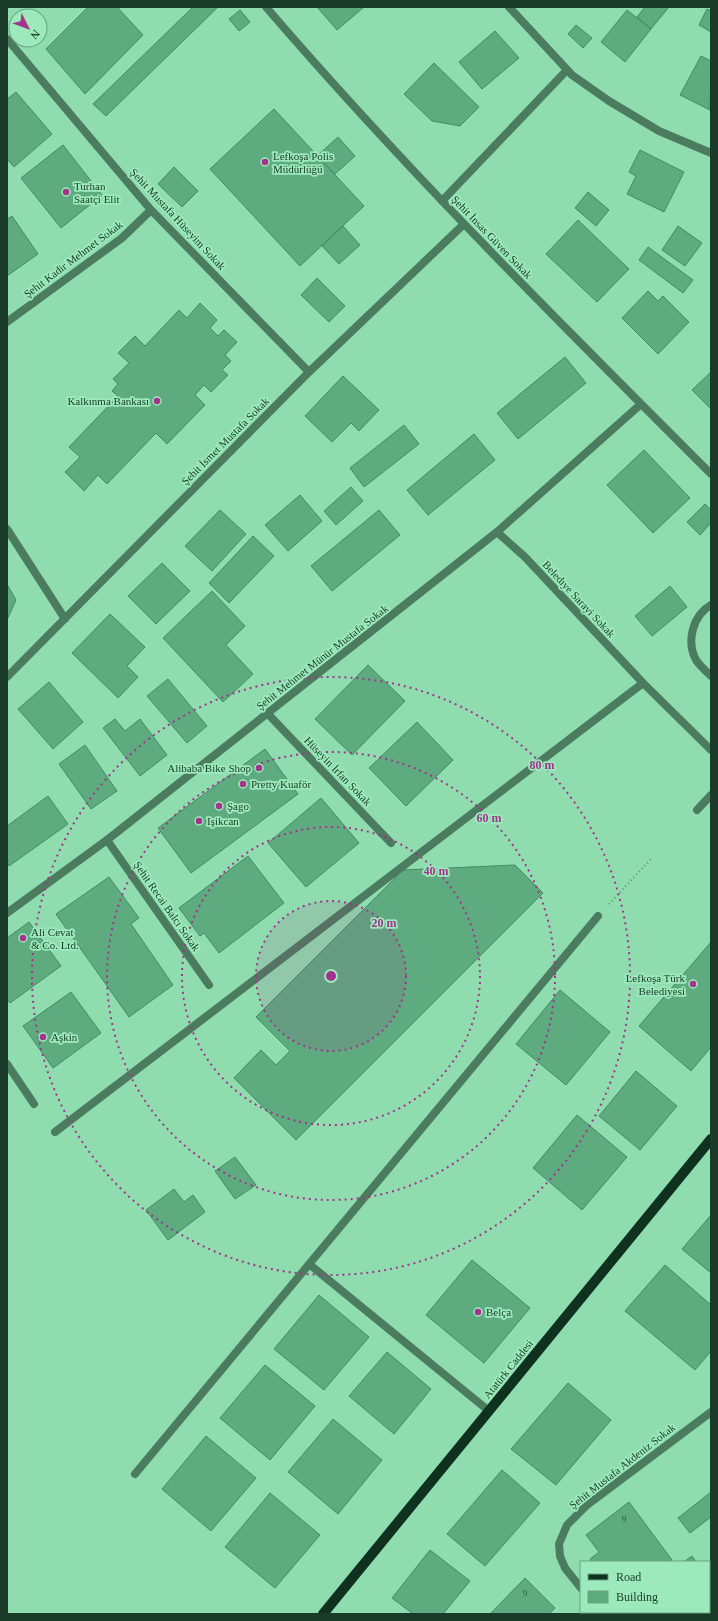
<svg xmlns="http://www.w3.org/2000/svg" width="718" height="1621" font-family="Georgia,serif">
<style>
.building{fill:#5eab80;stroke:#3f8d63}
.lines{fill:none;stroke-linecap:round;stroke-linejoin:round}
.path{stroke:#609c7a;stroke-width:2.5;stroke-dasharray:1 3;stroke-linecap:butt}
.service{stroke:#4b7c5f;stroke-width:8}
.minor{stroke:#4b7c5f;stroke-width:8}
.primary{stroke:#0e321f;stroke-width:10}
.ring{fill:none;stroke:#a5328d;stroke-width:2;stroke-dasharray:2 4}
.poi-dot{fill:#a5328d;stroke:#9ceabc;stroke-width:1.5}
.labels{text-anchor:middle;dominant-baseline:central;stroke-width:3.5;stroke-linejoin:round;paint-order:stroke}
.number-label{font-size:9px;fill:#2b573f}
.poi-label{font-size:11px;fill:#1a3b29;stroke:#9ceabc;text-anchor:start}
.street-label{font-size:11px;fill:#1a3b29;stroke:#9ceabc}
.centre{fill:#a5328d;stroke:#9ceabc;stroke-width:2}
.ring-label{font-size:12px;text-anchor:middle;font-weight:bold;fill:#a5328d;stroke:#9ceabc;stroke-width:3.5;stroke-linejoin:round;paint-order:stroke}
</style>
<rect width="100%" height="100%" fill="#8fddaf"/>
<path class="building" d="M88 7H117L143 35 85 94 46 49Z
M193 7H218L106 116 93 104Z
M317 7H364L337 30Z
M645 7H669L651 29 637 17Z
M707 9 711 11V32L699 25Z
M240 10 250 22 239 31 229 19Z
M627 10 651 29 625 62 601 42Z
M576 25 592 38 583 48 568 34Z
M495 31 519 58 482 89 459 62Z
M701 56 711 61 710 110 680 95Z
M434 63 479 107 460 126 432 121 404 94Z
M16 92 52 134 14 167 7 159V99Z
M274 109 364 206 300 266 210 169Z
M338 137 355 156 335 174 317 156Z
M63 145 102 195 61 228 21 178Z
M640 150 684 172 664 212 627 194 636 176 629 172Z
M174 167 198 191 182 207 158 184Z
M588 192 609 210 596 226 575 208Z
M12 216 38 254 7 276V219Z
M578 220 629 269 597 302 546 254Z
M343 226 360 245 339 264 322 246Z
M678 226 702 243 685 266 662 250Z
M648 247 693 280 683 293 639 260Z
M317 278 345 306 329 322 301 295Z
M648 291 658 301 663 296 689 322 658 354 622 318Z
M200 303 217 320 210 328 218 336 224 330 237 342 225 355 231 361 222 370 228 375 211 392 204 385 195 395 205 405 167 444 156 433 107 484 98 475 84 491 65 472 80 457 69 447 118 396 112 391 118 384 113 379 129 363 118 353 135 336 145 346 179 310 187 318Z
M565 357 586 383 518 439 497 413Z
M711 372V409L692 390Z
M343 376 379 410 359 431 351 423 332 442 305 416Z
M404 425 419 444 364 487 350 468Z
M474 434 495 460 428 515 407 490Z
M644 450 690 498 653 533 607 485Z
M351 487 363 501 336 525 324 511Z
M300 495 322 521 288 551 265 525Z
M705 504 711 510V523L700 535 687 522Z
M220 510 246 534 212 571 185 546Z
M379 510 400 535 332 591 311 566Z
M253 536 274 556 229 603 209 583Z
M162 563 190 591 156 624 128 596Z
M7 584 16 600 7 620Z
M670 586 687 607 652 636 635 616Z
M212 591 245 626 226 645 253 674 223 702 163 638Z
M110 614 145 647 127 666 138 677 118 698 72 653Z
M368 665 405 701 352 755 315 719Z
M168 679 207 726 187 743 147 696Z
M49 682 83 722 53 749 18 709Z
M115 719 125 731 140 719 167 755 140 776 103 728Z
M417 722 453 760 406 806 369 768Z
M85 745 117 791 91 809 59 764Z
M265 749 298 794 191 873 158 828Z
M48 796 68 824 9 866 7 863V826Z
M321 798 359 843 306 887 268 843Z
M248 856 284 903 219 953 204 933 200 936 179 908Z
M515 865 543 893 296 1140 234 1078 261 1050 276 1065 290 1051 256 1017 403 870Z
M109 877 139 918 131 924 173 985 129 1017 56 914Z
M29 922 61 966 10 1003 7 999V938Z
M711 942V1047L691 1071 639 1026Z
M560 990 610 1032 566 1085 516 1044Z
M71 992 101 1033 53 1068 23 1026Z
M636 1071 677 1106 640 1150 599 1116Z
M577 1115 627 1157 582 1210 533 1168Z
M235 1157 256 1185 235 1199 215 1171Z
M174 1189 184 1202 193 1195 205 1212 168 1240 146 1210Z
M711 1215V1273L682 1249Z
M472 1260 530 1308 484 1363 426 1315Z
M665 1265 711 1305V1351L695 1370 625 1311Z
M319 1295 369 1337 324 1390 274 1349Z
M387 1352 431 1389 394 1434 349 1396Z
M265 1365 315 1406 270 1460 220 1418Z
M568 1383 611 1420 556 1485 511 1449Z
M333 1419 382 1460 338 1514 288 1472Z
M206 1436 256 1478 211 1531 162 1489Z
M502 1470 540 1503 485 1566 447 1534Z
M711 1492V1517L690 1533 678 1518Z
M270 1493 320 1535 275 1588 225 1547Z
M629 1502 672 1560 670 1562H592L590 1559 599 1552 586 1535Z
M430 1550 470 1581 443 1614H413L392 1598Z
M692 1556 696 1562H684Z
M525 1578 555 1608 549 1614H490Z
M709 1580 711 1582V1612L708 1614H651L650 1612H709Z"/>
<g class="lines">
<path class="path" d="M609 904 651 859"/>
<path class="service" d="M711 605C693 615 686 641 696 660 700 666 706 671 711 676
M268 714 391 843
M697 810 711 795
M107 840 209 985
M7 1064 34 1104"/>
<path class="minor" d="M266 7C406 170 559 322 711 474
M509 7 572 75 609 101 659 131 711 153
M7 39 151 210 309 372
M442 201 567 70
M7 322 122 238 151 210
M7 529 65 619
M497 532 525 557 643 683 711 750
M7 677 309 372 464 224
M7 913 107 840 497 532 641 404
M55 1132 643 683
M309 1264 489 1411
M135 1474 598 916
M581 1588 565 1568 560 1556 559 1544 567 1525 587 1505 711 1412
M599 1612 600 1614"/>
<path class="primary" d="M323 1614 711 1139"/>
</g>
<circle cx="331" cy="976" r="75" fill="#a5328d" fill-opacity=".12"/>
<g class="ring">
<circle cx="331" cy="976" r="75"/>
<circle cx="331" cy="976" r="149"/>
<circle cx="331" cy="976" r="224"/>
<circle cx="331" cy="976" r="299"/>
</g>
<g class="poi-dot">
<circle cx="265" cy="162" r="4"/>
<circle cx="66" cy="192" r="4"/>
<circle cx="157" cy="401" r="4"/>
<circle cx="259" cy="768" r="4"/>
<circle cx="243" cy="784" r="4"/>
<circle cx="219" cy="806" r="4"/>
<circle cx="199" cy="821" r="4"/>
<circle cx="23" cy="938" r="4"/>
<circle cx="693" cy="984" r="4"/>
<circle cx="43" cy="1037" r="4"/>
<circle cx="478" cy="1312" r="4"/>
</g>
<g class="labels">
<g class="number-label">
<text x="624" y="1519">9</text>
<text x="525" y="1593">9</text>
</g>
<g class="poi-label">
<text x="273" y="156">Lefkoşa Polis<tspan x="273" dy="13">Müdürlüğü</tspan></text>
<text x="74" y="186">Turhan<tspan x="74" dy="13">Saatçi Elit</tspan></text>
<text x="149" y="401" text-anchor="end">Kalkınma Bankası</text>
<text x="251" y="768" text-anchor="end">Alibaba Bike Shop</text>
<text x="251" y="784">Pretty Kuaför</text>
<text x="227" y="806">Şago</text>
<text x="207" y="821">Işikcan</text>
<text x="31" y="932">Ali Cevat<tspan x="31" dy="13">&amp; Co. Ltd.</tspan></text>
<text x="685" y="978" text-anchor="end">Lefkoşa Türk<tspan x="685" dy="13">Belediyesi</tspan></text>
<text x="51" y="1037">Aşkin</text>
<text x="486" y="1312">Belça</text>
</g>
<g class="street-label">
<text transform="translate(178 219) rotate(47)">Şehit Mustafa Hüseyim Sokak</text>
<text transform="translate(492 237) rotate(46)">Şehit İnsas Güven Sokak</text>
<text transform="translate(73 259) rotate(-37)">Şehit Kadir Mehmet Sokak</text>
<text transform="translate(225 441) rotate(-45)">Şehit İsmet Mustafa Sokak</text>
<text transform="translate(579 599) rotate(47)">Beledıye Sarayi Sokak</text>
<text transform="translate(322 657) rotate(-38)">Şehit Mehmet Münür Mustafa Sokak</text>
<text transform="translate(338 771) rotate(46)">Hüseyin İrfan Sokak</text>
<text transform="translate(167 906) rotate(55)">Şehit Recai Balcı Sokak</text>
<text transform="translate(508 1369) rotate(-51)">Atatürk Caddesi</text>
<text transform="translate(622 1466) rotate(-38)">Şehit Mustafa Akdeniz Sokak</text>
</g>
</g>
<circle cx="331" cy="976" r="6" class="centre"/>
<g class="ring-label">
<text x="542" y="769">80 m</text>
<text x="489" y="822">60 m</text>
<text x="436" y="875">40 m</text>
<text x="384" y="927">20 m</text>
</g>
<rect width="718" height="1621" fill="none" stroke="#1a3b29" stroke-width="16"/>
<rect x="580" y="1561" width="130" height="52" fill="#9ceabc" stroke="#68a481"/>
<rect x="588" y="1574" width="20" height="6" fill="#0e321f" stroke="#68a481"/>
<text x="616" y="1581" font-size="12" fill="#1a3b29">Road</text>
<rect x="588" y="1591" width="20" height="12" fill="#5eab80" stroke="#68a481"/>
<text x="616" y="1601" font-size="12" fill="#1a3b29">Building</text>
<g transform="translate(28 28) rotate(132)"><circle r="19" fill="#9ceabc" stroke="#68a481"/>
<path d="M0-3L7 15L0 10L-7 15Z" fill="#a5328d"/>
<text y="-6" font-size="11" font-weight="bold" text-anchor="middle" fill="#1a3b29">N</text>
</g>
</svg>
